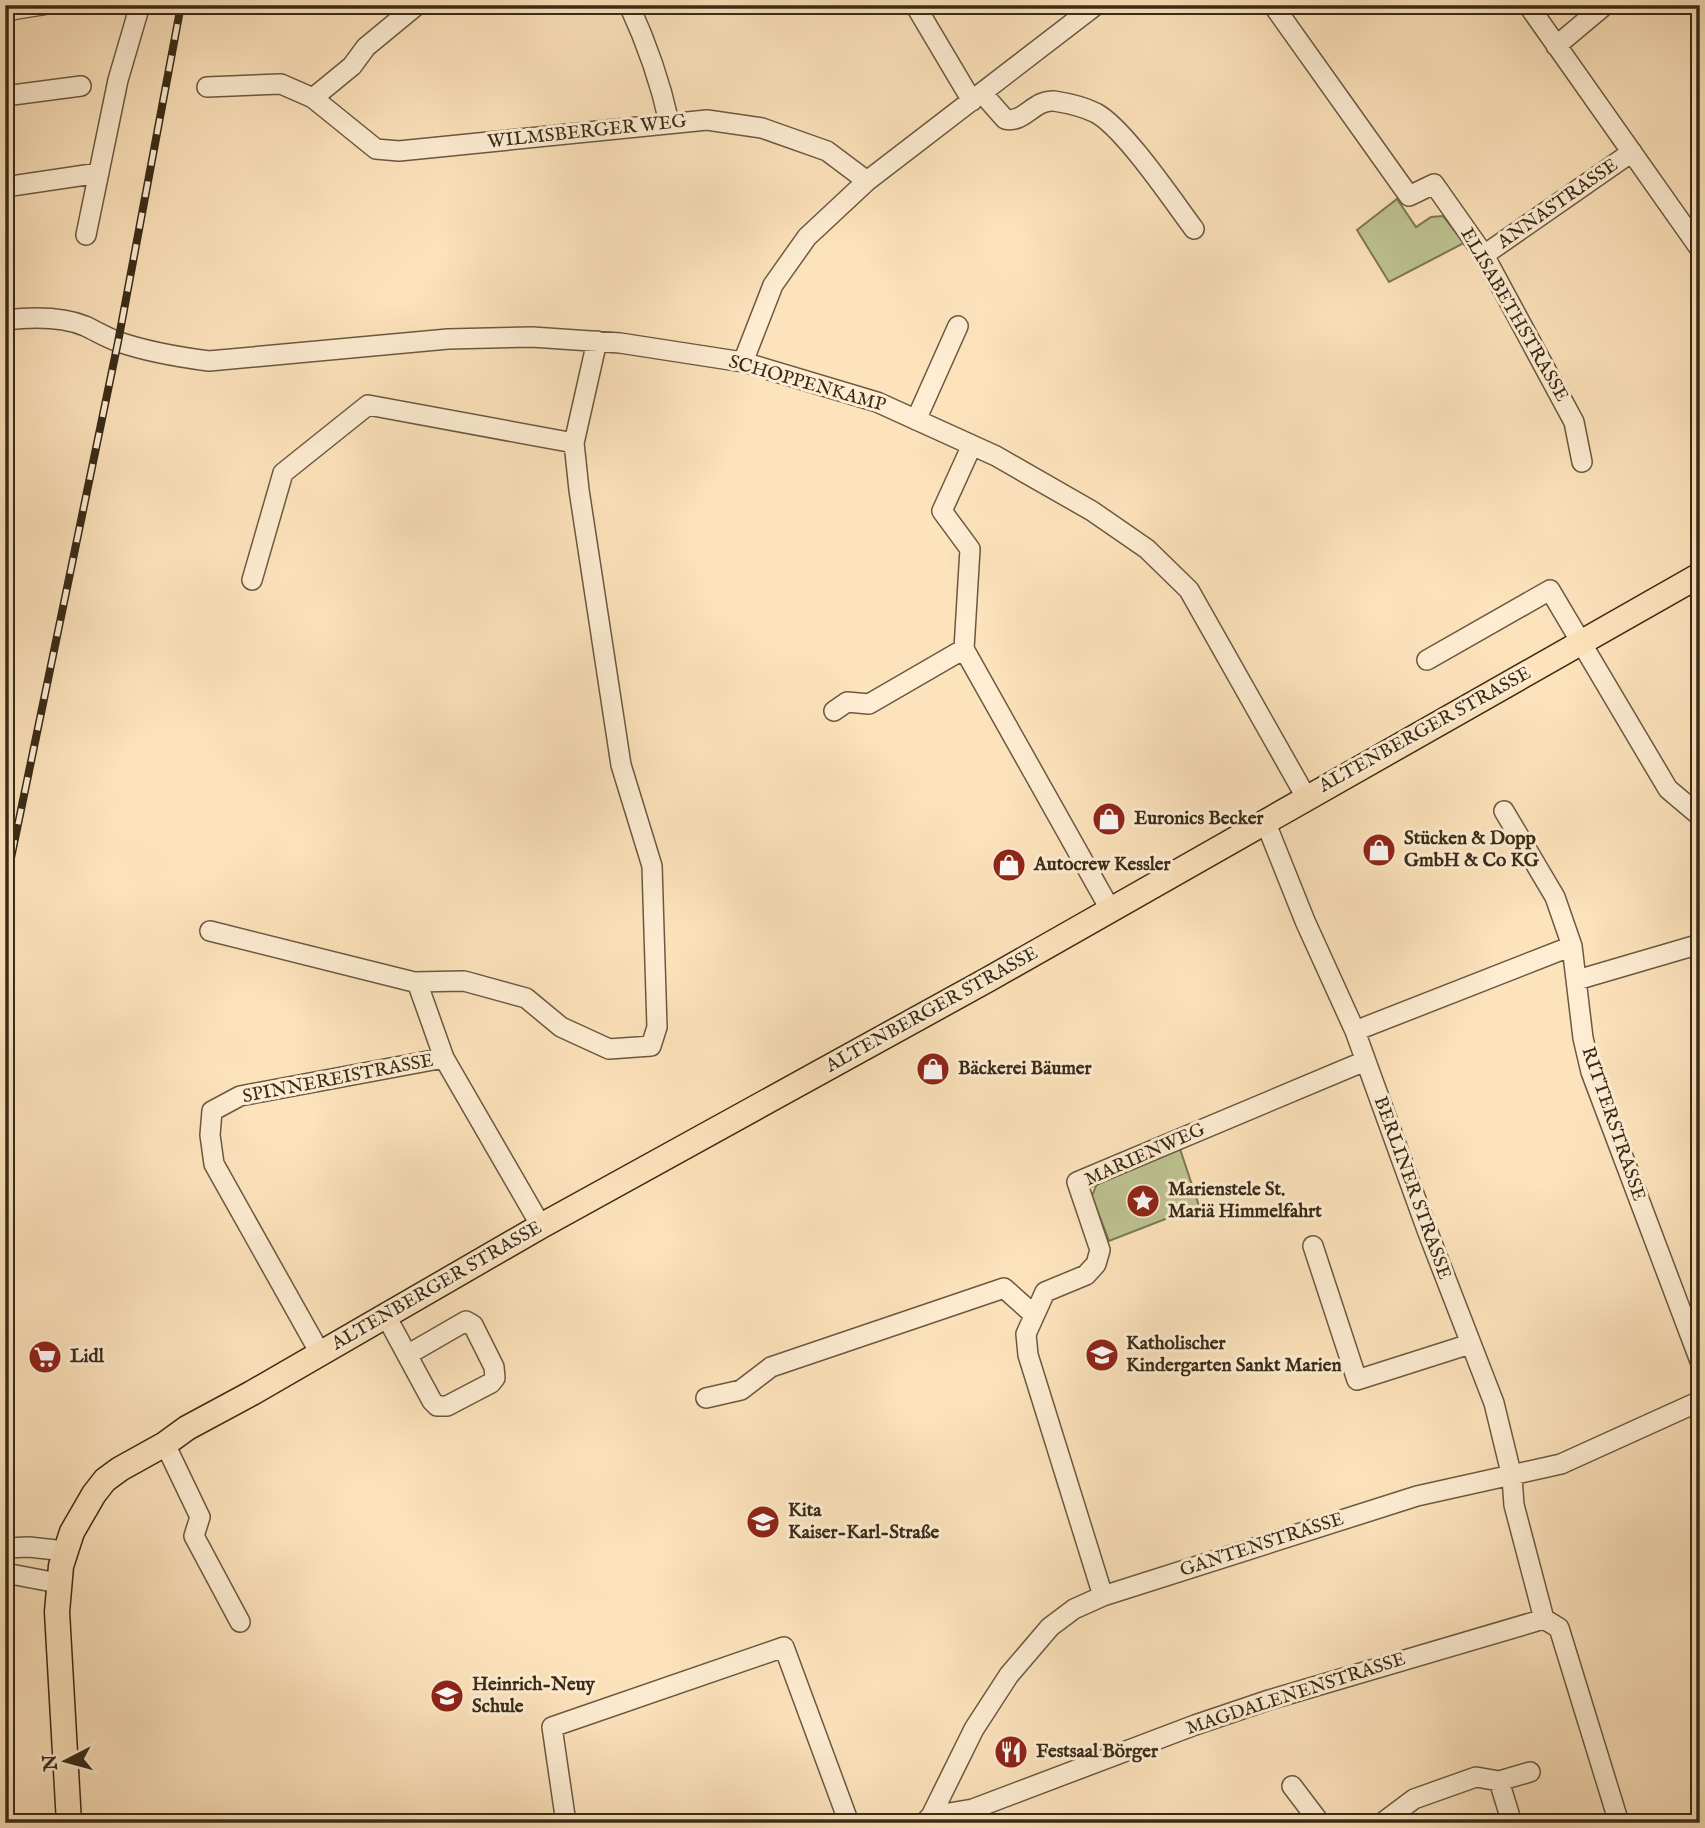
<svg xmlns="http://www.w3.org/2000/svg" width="1705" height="1828" font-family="'IM FELL English',serif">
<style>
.green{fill:#bec492;stroke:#7c7854;stroke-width:2}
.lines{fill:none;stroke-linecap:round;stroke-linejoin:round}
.minor-casing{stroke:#6a5940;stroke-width:22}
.major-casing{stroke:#392b17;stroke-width:27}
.minor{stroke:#feedd3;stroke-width:19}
.major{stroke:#fde3bc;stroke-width:24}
.rail-casing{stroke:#392b17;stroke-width:8}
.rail{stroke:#feedd3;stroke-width:5;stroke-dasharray:16;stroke-linecap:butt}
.labels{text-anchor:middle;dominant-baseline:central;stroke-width:6;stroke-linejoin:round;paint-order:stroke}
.street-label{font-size:19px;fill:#392b17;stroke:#feedd3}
.poi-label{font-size:19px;font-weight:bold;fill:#392b17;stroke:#feedd3;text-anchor:start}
</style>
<rect width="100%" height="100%" fill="#fde3bc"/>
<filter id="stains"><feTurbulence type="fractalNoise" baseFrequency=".00286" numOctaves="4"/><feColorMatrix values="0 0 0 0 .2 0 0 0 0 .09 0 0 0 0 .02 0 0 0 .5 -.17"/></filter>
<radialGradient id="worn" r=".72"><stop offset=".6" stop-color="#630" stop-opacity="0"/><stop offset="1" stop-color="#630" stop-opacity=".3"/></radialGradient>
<path class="green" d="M1397 199 1416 227 1431 217 1443 216 1464 243 1389 282 1357 230Z
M1180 1149 1199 1206 1109 1241 1092 1196 1098 1181Z"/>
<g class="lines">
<defs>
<path id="minor" d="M629 5C647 44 660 81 669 122
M915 5 972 101
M1273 5 1409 196 1434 184 1484 255 1574 422 1582 462
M1528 5 1700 249
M5 11 42 5
M1556 46 1605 5
M207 87 281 84 313 98 376 149 399 151 707 120 762 128 827 151 867 181
M982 93 1005 119C1024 124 1034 99 1054 101 1067 103 1084 107 1096 113 1124 128 1173 201 1194 229
M5 96 81 86
M313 98 352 66 366 47 417 5
M5 187 99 173
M86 235 118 80 140 5
M1484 255 1632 152
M5 320C31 317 61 316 85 326 96 331 107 338 119 342 148 352 178 357 209 361L448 339 532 337 620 343 743 362 877 402 996 456 1092 511 1147 549 1189 590 1306 797
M743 362 773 285 807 237 867 181 1096 5
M916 420 958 326
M252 580 283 473 368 405 574 443
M964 649 970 549 942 511 972 445
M1427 660 1550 590 1668 789 1700 816
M834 711 847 702 869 704 964 649 1110 909
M1504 811 1555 897 1572 946 1583 1038 1591 1072 1700 1361
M1265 821 1305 921 1355 1031 1427 1230 1494 1403 1512 1477 1514 1505 1544 1619 1559 1628 1619 1823
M210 931 414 982 464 981 526 998 561 1027 609 1049 651 1046 657 1027 652 866 621 765 579 490 574 443 597 341
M1577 980 1700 944
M417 982 444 1058 541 1226
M1355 1031 1572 946
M1313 1246 1357 1380 1470 1344
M386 1316 432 1401 437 1406H447L491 1383 495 1378 494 1367 473 1325 466 1321 407 1355
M320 1353 214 1164 210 1135 212 1111 240 1096 444 1058
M706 1398 741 1390 771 1367 1004 1288 1033 1314
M165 1444 200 1517 194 1536 240 1622
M5 1548 29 1547 65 1551
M5 1573 58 1583
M1103 1596 1028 1355 1026 1334 1045 1292 1086 1275 1096 1264 1100 1250 1077 1182 1365 1061
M1499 1781 1512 1823
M1292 1786 1320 1823
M931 1816 973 1809 1195 1725 1269 1700 1544 1619
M566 1823 552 1727 784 1647 849 1823
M924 1823 931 1816 974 1729 1009 1675 1050 1627 1074 1609 1103 1596 1417 1496 1561 1464 1700 1401
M1382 1823 1414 1799 1476 1777 1499 1781 1530 1772"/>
<path id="major" d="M69 1823 57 1612 61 1566 72 1532 94 1494 105 1480 120 1469 165 1444 187 1428 252 1393 541 1226 989 979 1700 575"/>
</defs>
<use href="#minor" class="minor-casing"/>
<use href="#major" class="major-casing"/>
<use href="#minor" class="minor"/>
<use href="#major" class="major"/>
<defs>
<path id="rail" d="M5 887 118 342 181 5"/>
</defs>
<use href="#rail" class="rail-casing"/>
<use href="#rail" class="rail"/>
</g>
<defs>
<symbol id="shop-disc" viewBox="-11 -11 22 22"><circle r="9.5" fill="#8f2418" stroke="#feedd3"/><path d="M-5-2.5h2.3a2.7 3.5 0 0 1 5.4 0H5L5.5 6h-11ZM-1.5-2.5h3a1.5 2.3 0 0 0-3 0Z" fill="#fff"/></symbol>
<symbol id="sight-disc" viewBox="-11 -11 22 22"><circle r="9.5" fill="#8f2418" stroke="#feedd3"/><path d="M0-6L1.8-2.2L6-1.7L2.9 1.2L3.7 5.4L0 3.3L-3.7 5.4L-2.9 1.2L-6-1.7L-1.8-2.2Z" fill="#fff"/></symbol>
<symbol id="school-disc" viewBox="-11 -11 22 22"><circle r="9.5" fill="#8f2418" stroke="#feedd3"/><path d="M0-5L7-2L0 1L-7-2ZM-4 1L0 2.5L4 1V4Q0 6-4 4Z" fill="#fff"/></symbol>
<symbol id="supermarket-disc" viewBox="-11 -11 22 22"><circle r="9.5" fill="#8f2418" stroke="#feedd3"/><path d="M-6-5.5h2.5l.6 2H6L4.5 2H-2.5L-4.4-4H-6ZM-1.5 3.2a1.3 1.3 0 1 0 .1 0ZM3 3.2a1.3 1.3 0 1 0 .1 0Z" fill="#fff"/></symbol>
<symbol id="restaurant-disc" viewBox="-11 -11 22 22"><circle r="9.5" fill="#8f2418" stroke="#feedd3"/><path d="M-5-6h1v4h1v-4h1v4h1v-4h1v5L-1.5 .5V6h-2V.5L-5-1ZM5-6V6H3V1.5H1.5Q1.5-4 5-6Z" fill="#fff"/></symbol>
</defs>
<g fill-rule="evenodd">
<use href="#shop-disc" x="1090" y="800" width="38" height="38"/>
<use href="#shop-disc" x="1360" y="831" width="38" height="38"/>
<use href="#shop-disc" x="990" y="846" width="38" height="38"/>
<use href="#shop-disc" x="914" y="1050" width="38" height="38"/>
<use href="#sight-disc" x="1124" y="1182" width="38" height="38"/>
<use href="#school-disc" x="1083" y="1336" width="38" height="38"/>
<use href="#supermarket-disc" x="26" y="1338" width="38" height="38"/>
<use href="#school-disc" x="744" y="1503" width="38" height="38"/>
<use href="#school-disc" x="428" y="1677" width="38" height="38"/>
<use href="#restaurant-disc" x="992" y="1733" width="38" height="38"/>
</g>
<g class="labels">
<g class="street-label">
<text transform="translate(587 132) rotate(-6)">WILMSBERGER WEG</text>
<text transform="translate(1558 204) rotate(-35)">ANNASTRASSE</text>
<text transform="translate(1514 315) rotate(60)">ELISABETHSTRASSE</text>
<text transform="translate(807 384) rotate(16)">SCHOPPENKAMP</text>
<text transform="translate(1425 730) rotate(-29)">ALTENBERGER STRASSE</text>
<text transform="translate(932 1010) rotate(-29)">ALTENBERGER STRASSE</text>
<text transform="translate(338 1079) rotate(-11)">SPINNEREISTRASSE</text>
<text transform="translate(1613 1124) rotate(71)">RITTERSTRASSE</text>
<text transform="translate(1145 1155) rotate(-24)">MARIENWEG</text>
<text transform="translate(1412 1188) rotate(70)">BERLINER STRASSE</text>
<text transform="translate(437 1286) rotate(-30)">ALTENBERGER STRASSE</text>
<text transform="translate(1262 1545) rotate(-18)">GANTENSTRASSE</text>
<text transform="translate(1296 1694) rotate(-18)">MAGDALENENSTRASSE</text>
</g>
<g class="poi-label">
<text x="1134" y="819">Euronics Becker</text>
<text x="1404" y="839">Stücken &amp; Dopp<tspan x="1404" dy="22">GmbH &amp; Co KG</tspan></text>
<text x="1034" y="865">Autocrew Kessler</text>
<text x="958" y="1069">Bäckerei Bäumer</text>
<text x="1168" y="1190">Marienstele St.<tspan x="1168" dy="22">Mariä Himmelfahrt</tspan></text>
<text x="1126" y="1344">Katholischer<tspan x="1126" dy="22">Kindergarten Sankt Marien</tspan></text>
<text x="70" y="1357">Lidl</text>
<text x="788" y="1511">Kita<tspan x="788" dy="22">Kaiser-Karl-Straße</tspan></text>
<text x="472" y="1685">Heinrich-Neuy<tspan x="472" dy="22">Schule</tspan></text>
<text x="1036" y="1752">Festsaal Börger</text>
</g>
</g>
<rect width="1705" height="1828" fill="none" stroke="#fde3bc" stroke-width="28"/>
<rect x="7" y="7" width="1691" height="1814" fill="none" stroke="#392b17" stroke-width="3.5"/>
<rect x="14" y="14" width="1677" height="1800" fill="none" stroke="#392b17" stroke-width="2"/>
<g transform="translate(66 1761) rotate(264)" stroke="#feedd3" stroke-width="5" paint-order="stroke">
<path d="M0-5L12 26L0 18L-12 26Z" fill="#392b17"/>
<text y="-10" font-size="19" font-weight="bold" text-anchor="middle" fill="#392b17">N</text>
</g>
<rect width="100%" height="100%" filter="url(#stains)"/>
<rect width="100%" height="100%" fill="url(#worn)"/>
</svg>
